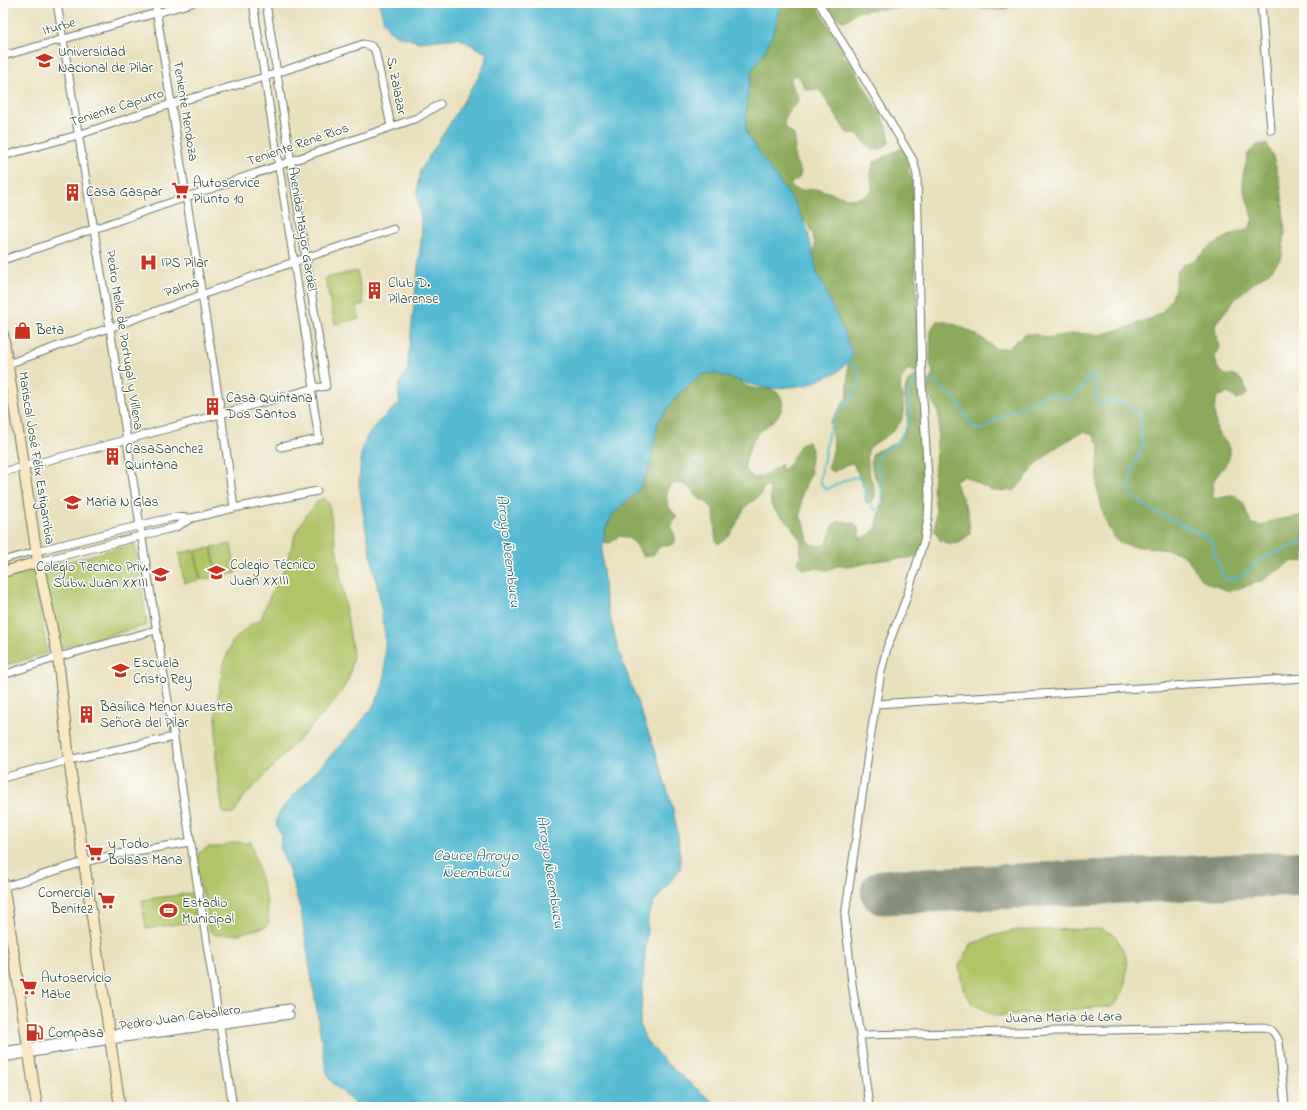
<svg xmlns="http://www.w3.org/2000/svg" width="1307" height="1110" font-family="'Indie Flower',sans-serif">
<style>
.green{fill:#b1c467;stroke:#68804e}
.forest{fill:#8caa5c;stroke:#567448}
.water{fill:#54bad2;stroke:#3a7c83}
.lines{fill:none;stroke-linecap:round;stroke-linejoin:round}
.stream{stroke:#54bad2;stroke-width:2}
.runway{stroke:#848e78;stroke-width:45}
.pedestrian-casing{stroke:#667664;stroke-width:7}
.minor-casing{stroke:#667664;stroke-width:9}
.secondary-casing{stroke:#667664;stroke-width:12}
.pedestrian{stroke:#fff;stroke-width:5}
.minor{stroke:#fff;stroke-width:7}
.secondary{stroke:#fae7c3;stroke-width:10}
.labels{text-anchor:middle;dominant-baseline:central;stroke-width:3;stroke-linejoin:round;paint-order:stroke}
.street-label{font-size:14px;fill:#1f3d34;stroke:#fdfcf7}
.poi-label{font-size:14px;fill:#1f3d34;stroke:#fdfcf7;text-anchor:start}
.water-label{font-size:15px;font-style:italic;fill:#2f6263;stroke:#fdfcf7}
</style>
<rect width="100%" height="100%" fill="#fdfcf7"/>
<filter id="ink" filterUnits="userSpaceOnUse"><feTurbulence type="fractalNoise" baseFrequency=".025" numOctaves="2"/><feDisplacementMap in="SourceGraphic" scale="8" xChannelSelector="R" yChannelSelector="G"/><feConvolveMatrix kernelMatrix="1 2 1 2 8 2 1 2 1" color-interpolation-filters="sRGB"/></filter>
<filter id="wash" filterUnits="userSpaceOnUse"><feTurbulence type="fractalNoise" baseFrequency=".012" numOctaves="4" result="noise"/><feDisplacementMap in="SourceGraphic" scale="16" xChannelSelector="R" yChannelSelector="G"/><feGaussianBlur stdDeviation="0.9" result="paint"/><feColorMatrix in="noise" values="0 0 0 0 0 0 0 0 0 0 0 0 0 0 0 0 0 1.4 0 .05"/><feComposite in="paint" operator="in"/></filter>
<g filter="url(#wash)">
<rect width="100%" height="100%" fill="#e9e0bd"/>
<path class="green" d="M357 271 364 304 357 306 359 319 335 324 325 278Z
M324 498 329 504 353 654 350 675 343 689 328 709 241 800 234 814 223 813 216 767V709L223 666 232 642 250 625 261 619 268 600 285 568 296 532 305 517 318 501Z
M135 544 147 625 56 649 43 568Z
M231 544 236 573 217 577 212 547Z
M211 548 217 577 201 580 195 551Z
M195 550 200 580 184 583 179 553Z
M34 569 47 653 3 666V577Z
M235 842 246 843 251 842 267 902 269 923 265 927 238 934 216 935 211 932 208 927 207 911 199 880 197 858 199 853 208 847H219Z
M192 893 196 921 146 929 142 900Z
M1101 929 1115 935 1126 956 1127 966 1124 991 1113 1006 995 1016 972 1003 963 989 959 966 971 944 992 936 1017 930Z"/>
<path class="forest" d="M765 3H814L819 9 840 45 844 56 853 67 887 126 889 138V143C871 158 869 146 858 135L847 133 821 92 816 89 806 90 798 75 792 76 790 82 798 97 797 103 789 110 784 121 785 126 793 134 795 139 794 157 801 173 799 178 790 184 793 188C801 193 806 189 815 189 834 190 852 209 872 191L871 174 873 163 902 148 906 153 909 163 908 169 912 179 920 371 914 372 909 369C891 384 908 400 902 418 896 436 870 442 868 451 867 458 868 469 870 476 873 486 879 492 872 502H866L863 485 853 463 848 464 833 472 828 469 834 448 830 422 846 399 848 394V366L845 355 833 332 813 261 815 245 813 234 808 224 800 216 749 138 742 117Z
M824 3H1009L1008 8 998 10 971 6 948 8 920 6 909 8H893L866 10 855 13 847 20 841 21Z
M1266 144 1272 153 1281 186 1285 233 1282 256 1272 270 1255 282 1237 297 1215 324 1216 336 1220 346 1215 356 1217 367 1225 375 1237 376 1244 383 1247 395 1237 399 1228 393 1217 397 1214 408 1217 431 1230 448C1230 452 1230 457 1228 461 1219 476 1208 478 1214 499L1235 495 1243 503 1251 524 1262 526 1271 521 1304 515V562L1300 561 1290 562 1262 581 1230 591 1209 584 1200 578 1188 559 1179 553 1169 550 1124 545 1116 539 1110 531 1105 520 1097 487 1099 445 1094 436 1084 431 1055 448 1038 463 1015 490 993 491 964 476 954 481 968 511 970 534 961 541 950 544 940 540 935 531 936 509 933 488 939 422 938 411 927 393 928 383 933 373 930 363 931 330 937 321C958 322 980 336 997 349L1008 348 1025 334H1035L1046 338 1077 333 1099 335 1132 326 1152 318 1162 312 1169 303 1174 293 1177 272 1184 264 1195 260 1210 246 1229 236 1249 229 1253 218 1243 188V176L1248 154 1256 145Z
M703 369C713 372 723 374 733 377 738 379 742 385 748 387 760 391 780 385 782 401 783 406 781 412 778 416 774 421 767 425 762 430 751 439 747 455 744 468 747 471 750 476 754 478 758 480 777 467 782 464L781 469H784L791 462 801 444 808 441 812 450 810 464 811 472 802 494 800 516 805 527 808 540 810 542 815 546H820L827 544 833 525 839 521 854 523 859 529V538C866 539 873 532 877 526 878 523 877 521 878 518 879 512 883 507 883 500 883 485 867 471 872 456 874 447 898 450 906 429 912 412 897 391 912 377L921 375C923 419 926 462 926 505 926 522 928 541 922 557L882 560 849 567 837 566 827 570 815 568 804 569 799 566 797 561 801 557V541L789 523 773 509 771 503 770 487H764C762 491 760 496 757 498 753 502 748 503 745 508 736 520 734 538 718 544 712 534 717 521 713 511 708 500 704 503 697 497 695 495 695 493 694 492 687 484 677 481 669 486 664 501 667 506 677 517L670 526 675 536V542C670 546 667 547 660 546 655 553 652 558 643 556 635 544 635 538 619 536L610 543 604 542 600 539 648 421Z"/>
<path class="water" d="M379 3H781L775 29 764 53 753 68 747 95 746 132 771 170 794 202 807 228 817 272 847 339 853 356 838 372 807 385 770 389 745 383 715 373 702 374 678 395 659 420 648 471 639 490 613 514 605 530 602 555 605 597 618 649 656 753 673 809 678 836 680 858V869L654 902 648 916 640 1024 645 1039 666 1063 715 1104 717 1107H358L330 1080 326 1069 301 911 290 874 280 847 281 836 276 824 278 815 284 806 357 727 372 708 380 693 385 676V636L379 595 367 536 359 485 361 455 366 438 379 421 400 403C396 388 399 383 407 370L422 231 417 192 420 171 480 75 488 54 458 38 419 42 396 35 389 30 384 22Z"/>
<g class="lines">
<path class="stream" d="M846 362 856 366 859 375V385L853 396 838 412 829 430 820 481 825 490C836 486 846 477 858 477 868 485 863 503 876 510L880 507 883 501 879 471 876 463 879 453 896 444 903 433 910 419 908 394 913 385 921 381 937 382 943 390 954 397 975 430H982L1002 416 1046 395 1055 394 1064 399 1072 398 1083 387 1085 381 1091 375 1095 377C1096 386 1096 397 1099 404L1113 400 1125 404 1141 414 1140 432 1143 445 1131 473 1129 486 1134 497 1148 508 1203 535 1213 542 1214 553 1224 578 1229 580 1239 578 1260 560 1289 547 1304 542"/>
<path class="runway" d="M883 892 1304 873"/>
</g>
</g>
<g filter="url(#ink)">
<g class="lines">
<defs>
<path id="pedestrian" d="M3 565 6 559 36 551"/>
<path id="minor" d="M57 3 110 328 140 526 233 1107
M155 3 221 413 234 508
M253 3 314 388
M819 3 904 145 913 160 917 175 922 383 929 496 928 518 924 540 906 599 887 648 881 672 871 733 845 916 852 984 860 1035 869 1107
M1261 3 1271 130
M3 56 192 3
M3 156 78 135 171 104 265 77 363 44 371 46 375 50 391 126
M3 260 417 118 440 104
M5 365 305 258 394 229
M281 447 319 439 311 389
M3 472 126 440 311 389 326 386 266 3
M36 551 174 517 191 518
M38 562 176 527 192 518 234 508 317 491
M3 675 58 657 156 630
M876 704 1304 678
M3 778 69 760 174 737
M3 887 84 862 118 854 190 842
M860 1035 1265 1027C1273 1029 1276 1035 1279 1042L1285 1107
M3 1051 110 1034 289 1008
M3 1058 110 1040 290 1015"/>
<path id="secondary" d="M3 334 38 562 58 657 69 760 120 1107
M3 572 38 562
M3 883 37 1107"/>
</defs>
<use href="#pedestrian" class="pedestrian-casing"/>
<use href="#minor" class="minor-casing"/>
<use href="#secondary" class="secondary-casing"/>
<use href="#pedestrian" class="pedestrian"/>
<use href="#minor" class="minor"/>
<use href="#secondary" class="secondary"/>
</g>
</g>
<defs>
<symbol id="university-bare" viewBox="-9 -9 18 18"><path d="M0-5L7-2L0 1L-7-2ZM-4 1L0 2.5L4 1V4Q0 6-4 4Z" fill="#c8321e" stroke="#fdfcf7" stroke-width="2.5" paint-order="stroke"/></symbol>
<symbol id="supermarket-bare" viewBox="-9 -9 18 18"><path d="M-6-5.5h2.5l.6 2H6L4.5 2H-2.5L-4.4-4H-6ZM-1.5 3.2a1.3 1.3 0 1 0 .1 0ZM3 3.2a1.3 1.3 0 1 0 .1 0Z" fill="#c8321e" stroke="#fdfcf7" stroke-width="2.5" paint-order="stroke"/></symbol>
<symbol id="building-bare" viewBox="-9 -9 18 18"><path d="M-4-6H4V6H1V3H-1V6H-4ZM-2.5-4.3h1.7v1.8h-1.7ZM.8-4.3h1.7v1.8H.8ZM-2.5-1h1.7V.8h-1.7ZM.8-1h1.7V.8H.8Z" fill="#c8321e" stroke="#fdfcf7" stroke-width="2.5" paint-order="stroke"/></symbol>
<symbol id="hospital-bare" viewBox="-9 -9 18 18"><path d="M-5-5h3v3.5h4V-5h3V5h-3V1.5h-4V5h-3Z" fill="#c8321e" stroke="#fdfcf7" stroke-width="2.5" paint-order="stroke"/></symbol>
<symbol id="shop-bare" viewBox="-9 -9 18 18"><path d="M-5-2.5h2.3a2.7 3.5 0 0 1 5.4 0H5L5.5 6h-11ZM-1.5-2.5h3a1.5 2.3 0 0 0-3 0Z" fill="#c8321e" stroke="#fdfcf7" stroke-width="2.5" paint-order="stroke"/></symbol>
<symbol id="school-bare" viewBox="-9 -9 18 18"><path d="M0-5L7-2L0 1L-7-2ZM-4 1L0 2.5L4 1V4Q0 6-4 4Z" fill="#c8321e" stroke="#fdfcf7" stroke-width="2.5" paint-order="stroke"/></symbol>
<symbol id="stadium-bare" viewBox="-9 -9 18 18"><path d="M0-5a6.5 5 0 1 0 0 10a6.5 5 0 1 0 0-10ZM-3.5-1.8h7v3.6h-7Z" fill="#c8321e" stroke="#fdfcf7" stroke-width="2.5" paint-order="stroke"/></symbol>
<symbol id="fuel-bare" viewBox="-9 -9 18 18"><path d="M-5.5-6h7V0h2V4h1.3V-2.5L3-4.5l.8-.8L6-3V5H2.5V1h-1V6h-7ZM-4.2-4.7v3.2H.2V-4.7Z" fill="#c8321e" stroke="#fdfcf7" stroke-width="2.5" paint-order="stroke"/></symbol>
</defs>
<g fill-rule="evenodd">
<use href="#university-bare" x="32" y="48" width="25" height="25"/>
<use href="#supermarket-bare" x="168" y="178" width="25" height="25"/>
<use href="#building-bare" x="60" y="180" width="25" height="25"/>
<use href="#hospital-bare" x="136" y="250" width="25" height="25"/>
<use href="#building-bare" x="362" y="278" width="25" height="25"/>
<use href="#shop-bare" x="10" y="318" width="25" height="25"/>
<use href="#building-bare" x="200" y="394" width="25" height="25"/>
<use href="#building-bare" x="100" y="444" width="25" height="25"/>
<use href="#school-bare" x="60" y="490" width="25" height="25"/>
<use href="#school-bare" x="204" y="560" width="25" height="25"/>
<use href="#school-bare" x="148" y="562" width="25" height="25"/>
<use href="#school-bare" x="108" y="658" width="25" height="25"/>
<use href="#building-bare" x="74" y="702" width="25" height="25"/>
<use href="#supermarket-bare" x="82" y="840" width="25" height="25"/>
<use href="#supermarket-bare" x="94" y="888" width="25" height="25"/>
<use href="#stadium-bare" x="156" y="898" width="25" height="25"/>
<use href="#supermarket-bare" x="16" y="974" width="25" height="25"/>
<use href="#fuel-bare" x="22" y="1020" width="25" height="25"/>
</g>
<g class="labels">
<g class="street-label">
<text transform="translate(59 27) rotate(-16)">Iturbe</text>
<text transform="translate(396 86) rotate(79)">S. Zalazar</text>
<text transform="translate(117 108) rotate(-18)">Teniente Capurro</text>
<text transform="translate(185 111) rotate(81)">Teniente Mendoza</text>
<text transform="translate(298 145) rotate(-19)">Teniente René Ríos</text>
<text transform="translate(302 229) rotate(81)">Avenida Mayor Gardel</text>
<text transform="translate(182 288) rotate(-19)">Palma</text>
<text transform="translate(124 340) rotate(81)">Pedro Mello de Portugal y Villena</text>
<text transform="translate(36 458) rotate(81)">Mariscal José Félix Estigarribia</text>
<text transform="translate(180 1018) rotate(-8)">Pedro Juan Caballero</text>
<text transform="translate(1064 1018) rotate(-1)">Juana Marìa de Lara</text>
</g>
<g class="poi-label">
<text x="58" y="52">Universidad<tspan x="58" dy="16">Nacional de Pilar</tspan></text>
<text x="193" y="183">Autoservice<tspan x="193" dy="16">Piunto 10</tspan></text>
<text x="86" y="192">Casa Gaspar</text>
<text x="161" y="263">IPS Pilar</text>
<text x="388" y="283">Club D.<tspan x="388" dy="16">Pilarense</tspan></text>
<text x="36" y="330">Beta</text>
<text x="226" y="398">Casa Quintana<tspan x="226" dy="16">Dos Santos</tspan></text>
<text x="125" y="449">CasaSanchez<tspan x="125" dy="16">Quintana</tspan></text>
<text x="86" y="502">Maria N Glas</text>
<text x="230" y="565">Colegio Técnico<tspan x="230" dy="16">Juan XXIII</tspan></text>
<text x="148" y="567" text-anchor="end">Colegio Tecnico Priv.<tspan x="148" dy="16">Subv. Juan XXIII</tspan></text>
<text x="133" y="663">Escuela<tspan x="133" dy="16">Cristo Rey</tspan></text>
<text x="100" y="707">Basílica Menor Nuestra<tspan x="100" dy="16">Señora del Pilar</tspan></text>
<text x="108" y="844">y Todo<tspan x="108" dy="16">Bolsas Mana</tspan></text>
<text x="93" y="893" text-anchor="end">Comercial<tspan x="93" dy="16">Benitez</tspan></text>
<text x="182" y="903">Estadio<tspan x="182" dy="16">Municipal</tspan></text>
<text x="41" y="978">Autoservicio<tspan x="41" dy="16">Mabe</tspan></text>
<text x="48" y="1033">Compasa</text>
</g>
<g class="water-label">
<text transform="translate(508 551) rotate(83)">Arroyo Ñeembucu</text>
<text x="476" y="856">Cauce Arroyo<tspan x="476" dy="17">Ñeembucu</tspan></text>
<text transform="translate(550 872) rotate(81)">Arroyo Ñeembucu</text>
</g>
</g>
<rect width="1307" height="1110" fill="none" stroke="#fdfcf7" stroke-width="16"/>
</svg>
